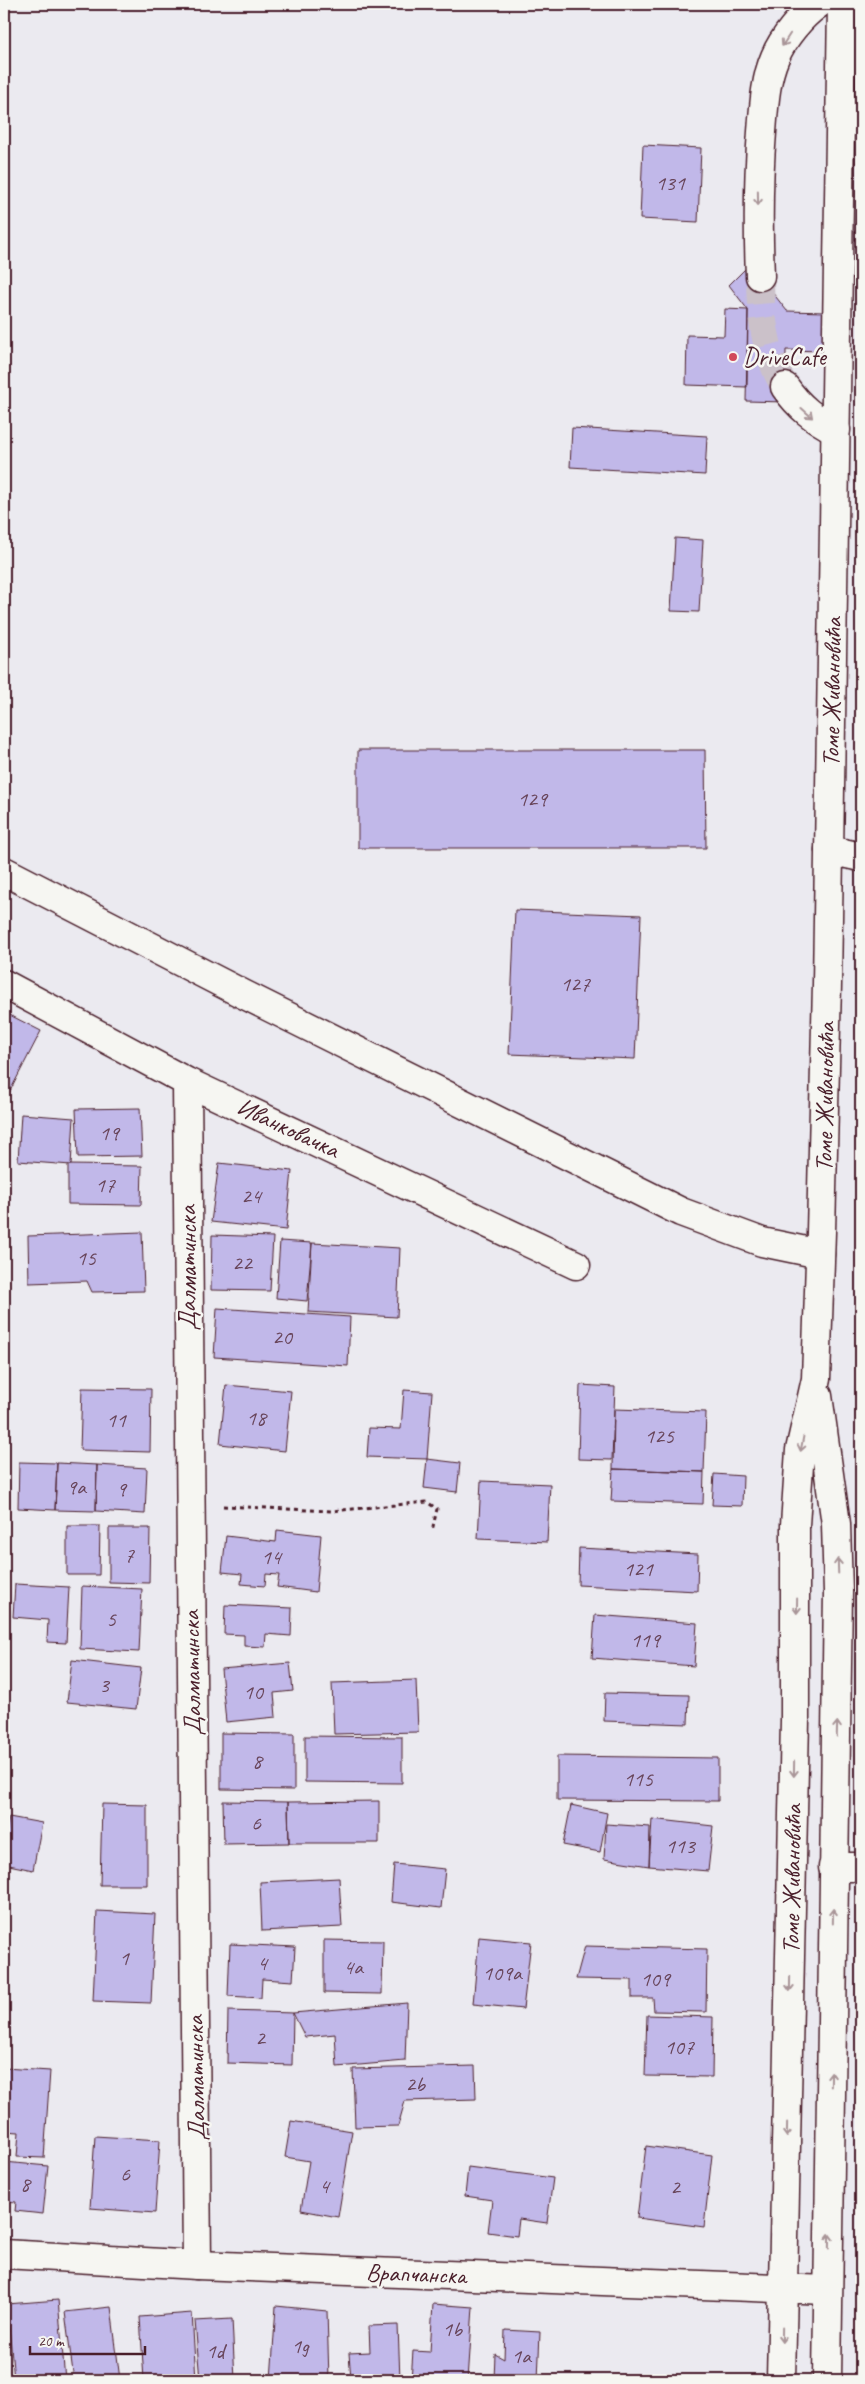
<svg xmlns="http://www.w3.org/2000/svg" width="865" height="2384" font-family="Caveat,sans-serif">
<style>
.building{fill:#c1b8e9;stroke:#4a1f2b}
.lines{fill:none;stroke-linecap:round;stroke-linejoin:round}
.minor-tunnel{stroke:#cbc1c9;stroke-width:28;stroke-dasharray:28 14;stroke-linecap:butt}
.minor-casing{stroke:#4a1f2b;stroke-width:31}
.major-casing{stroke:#4a1f2b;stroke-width:31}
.path{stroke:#4a1f2b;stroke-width:3;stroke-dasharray:4 4;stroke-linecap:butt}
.minor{stroke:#f6f6f2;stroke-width:28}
.major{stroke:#f6f6f2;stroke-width:28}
.oneway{stroke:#a99598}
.poi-dot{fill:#d1495b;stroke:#f6f6f2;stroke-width:2}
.labels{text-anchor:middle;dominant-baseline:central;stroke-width:5;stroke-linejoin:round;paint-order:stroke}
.number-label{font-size:22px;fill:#68455a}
.poi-label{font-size:25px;fill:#4a1f2b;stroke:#f6f6f2;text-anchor:start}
.street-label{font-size:25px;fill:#4a1f2b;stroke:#f6f6f2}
</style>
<rect width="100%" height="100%" fill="#ebeaf0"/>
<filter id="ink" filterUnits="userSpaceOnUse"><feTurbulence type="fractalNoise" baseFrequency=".02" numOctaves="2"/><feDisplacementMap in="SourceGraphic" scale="10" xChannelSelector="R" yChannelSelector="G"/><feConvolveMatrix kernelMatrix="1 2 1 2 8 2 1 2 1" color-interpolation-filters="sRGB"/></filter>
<g filter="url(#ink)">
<path class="building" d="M643 145 701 148 698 222 640 219Z
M750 264 787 311 824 312 822 351 786 350 785 402 746 401 748 310 729 285Z
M725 309 748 310 747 387 686 385 687 335 724 336Z
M572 428 707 436 705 475 570 467Z
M675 538 703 540 699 612 671 611Z
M358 750H705L706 848H358Z
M515 910 641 915 635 1059 509 1054Z
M4 1012 41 1031 8 1095 4 1093Z
M140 1108 142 1156 78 1157 76 1109Z
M21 1114 74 1118 71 1165 18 1161Z
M219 1163 292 1171 286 1230 211 1222Z
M68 1165 142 1166 141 1205 68 1204Z
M142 1232 144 1291 92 1292 87 1281 29 1283 28 1236Z
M212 1235 273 1237 270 1291 211 1290Z
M280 1241 312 1243 307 1301 276 1298Z
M312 1243 400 1248 397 1317 308 1312Z
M217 1308 350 1317 348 1366 214 1357Z
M226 1385 291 1391 285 1451 220 1444Z
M580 1385 615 1387 612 1460 578 1459Z
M82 1388 151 1389 150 1452 80 1450Z
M404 1390 432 1392 427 1459 367 1457 369 1428 401 1429Z
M614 1409 706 1412 704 1472 613 1469Z
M427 1459 460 1463 457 1492 424 1488Z
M19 1462 57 1463 55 1510 18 1508Z
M57 1463 97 1465 96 1511 55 1510Z
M97 1465 147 1468 145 1514 96 1511Z
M613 1469 704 1472 703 1504 611 1501Z
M714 1474 743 1476 742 1506 712 1505Z
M481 1481 550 1484 547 1542 478 1539Z
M67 1526H100L99 1575H67Z
M109 1528H150L149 1583 109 1582Z
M277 1530 321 1535 316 1592 277 1587 279 1575 266 1574 265 1586 241 1584 242 1574 222 1572 226 1536 276 1542Z
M579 1548 698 1554 697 1591 578 1585Z
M15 1584 69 1587 66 1643 47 1642 48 1620 13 1617Z
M82 1586 142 1589 139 1652 80 1649Z
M225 1605 292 1608 291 1636 266 1634 265 1647 244 1646V1635L224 1634Z
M595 1615 697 1623 694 1666 592 1658Z
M72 1660 141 1668 136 1709 67 1702Z
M290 1663 293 1691 274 1693 276 1717 226 1722 221 1669Z
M416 1680 418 1732 334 1734 332 1683Z
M605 1693 689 1695 688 1724 604 1721Z
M221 1733 294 1734V1790L221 1789Z
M305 1736 402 1737V1783L305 1782Z
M557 1756 718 1758V1801L557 1800Z
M223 1801 288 1802 289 1843 224 1844Z
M379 1801V1843H289L288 1802Z
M102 1804 147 1805V1885H100Z
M571 1805 607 1813 600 1852 563 1845Z
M9 1817 42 1823 33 1870 4 1864V1847Z
M652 1819 713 1826 708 1871 649 1866Z
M606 1824 650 1827 649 1866 604 1859Z
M394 1864 445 1869 441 1908 391 1902Z
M339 1878 342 1927 262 1931 260 1882Z
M97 1911 155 1914 151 2003 93 2001Z
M479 1937 531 1942 523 2009 473 2004Z
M324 1940 383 1941 382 1994 324 1993Z
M230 1944 295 1947 293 1981 262 1979 261 1998 228 1996Z
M585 1946 707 1949 706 2012 654 2011 653 1998H632V1980L576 1979Z
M407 2003 405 2061 337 2067 335 2034 305 2037 293 2013Z
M228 2011 293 2013 292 2065 227 2063Z
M647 2015 713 2017 712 2077 645 2076Z
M475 2066 476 2099 405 2101 398 2126 355 2127 353 2069Z
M4 2068 50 2071 44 2158 17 2157 19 2132 4 2131Z
M291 2121 352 2131 338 2217 301 2210 309 2161 285 2157Z
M95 2136 160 2140 155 2213 90 2208Z
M646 2146 712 2155 704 2227 637 2218Z
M4 2162 48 2166 43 2214 15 2211 16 2202 4 2201Z
M468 2167 553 2178 547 2223 519 2219 517 2236 488 2232 492 2200 465 2196Z
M58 2300 65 2380H14L7 2304Z
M433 2304 473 2307 468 2380H411L413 2351 430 2352Z
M276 2306 327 2311 329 2380H271Z
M111 2307 120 2380H74L65 2312Z
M192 2313 196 2380H144L140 2317Z
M232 2319 235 2380H200L195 2321Z
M398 2325 400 2380H351L349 2353 370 2352 369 2326Z
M505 2330 540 2332 538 2380H494L495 2354 504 2359Z"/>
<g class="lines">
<path class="minor-tunnel" d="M760 276C760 313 765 355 785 387"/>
<defs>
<path id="minor" d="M760 276C758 227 758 181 762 132 764 107 765 80 775 57 783 38 801 16 818 4
M785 387C799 407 814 419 836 430
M829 850 861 857
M4 871 243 994 681 1212 762 1242 820 1254
M4 984 187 1082 576 1265
M187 1082 197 2265
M833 1867H861"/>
<path id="major" d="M818 1396 836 1524 838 1592 827 2380
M4 2254 197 2265 828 2290
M781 2380 795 1720V1525L800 1450 816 1379 821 1232 827 984 842 4"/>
</defs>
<use href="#minor" class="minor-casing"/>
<use href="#major" class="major-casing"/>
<path class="path" d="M223 1506 331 1511 427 1502 437 1509 432 1531"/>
<use href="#minor" class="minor"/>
<use href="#major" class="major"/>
</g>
<defs><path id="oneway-shaft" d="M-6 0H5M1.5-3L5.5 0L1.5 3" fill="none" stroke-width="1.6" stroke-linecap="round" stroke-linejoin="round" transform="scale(1.25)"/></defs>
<g class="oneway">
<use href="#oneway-shaft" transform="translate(786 40) rotate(123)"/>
<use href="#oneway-shaft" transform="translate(758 198) rotate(89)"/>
<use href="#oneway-shaft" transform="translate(807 413) rotate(42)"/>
<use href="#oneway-shaft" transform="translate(802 1444) rotate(101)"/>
<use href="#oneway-shaft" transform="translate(838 1566) rotate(-92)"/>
<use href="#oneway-shaft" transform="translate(797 1606) rotate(91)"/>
<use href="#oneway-shaft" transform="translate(837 1729) rotate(-88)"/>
<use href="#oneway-shaft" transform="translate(794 1769) rotate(91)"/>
<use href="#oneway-shaft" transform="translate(833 1916) rotate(-89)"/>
<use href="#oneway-shaft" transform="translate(790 1984) rotate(91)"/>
<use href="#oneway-shaft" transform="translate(831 2079) rotate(-89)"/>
<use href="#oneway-shaft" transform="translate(787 2130) rotate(91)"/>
<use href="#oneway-shaft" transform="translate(829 2241) rotate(-89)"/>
<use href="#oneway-shaft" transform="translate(782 2335) rotate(91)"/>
</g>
</g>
<circle class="poi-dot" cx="733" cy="357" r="5"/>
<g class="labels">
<g class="number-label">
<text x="670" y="183">131</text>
<text x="532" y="799">129</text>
<text x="575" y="984">127</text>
<text x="109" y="1133">19</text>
<text x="105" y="1185">17</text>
<text x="251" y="1196">24</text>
<text x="86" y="1258">15</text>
<text x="242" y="1263">22</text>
<text x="282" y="1337">20</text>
<text x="256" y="1418">18</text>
<text x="116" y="1420">11</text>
<text x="659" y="1436">125</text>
<text x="76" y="1487">9a</text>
<text x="121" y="1489">9</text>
<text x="129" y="1555">7</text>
<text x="271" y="1557">14</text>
<text x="638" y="1569">121</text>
<text x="111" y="1619">5</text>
<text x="645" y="1640">119</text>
<text x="104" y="1685">3</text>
<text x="253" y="1692">10</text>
<text x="257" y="1761">8</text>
<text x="638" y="1779">115</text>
<text x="256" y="1823">6</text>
<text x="680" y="1846">113</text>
<text x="124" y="1958">1</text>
<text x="262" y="1963">4</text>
<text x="353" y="1967">4a</text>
<text x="502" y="1973">109a</text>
<text x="655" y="1979">109</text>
<text x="260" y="2038">2</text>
<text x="679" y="2047">107</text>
<text x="415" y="2084">2b</text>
<text x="125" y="2174">6</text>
<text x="25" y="2184">8</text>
<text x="324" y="2186">4</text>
<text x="675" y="2187">2</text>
<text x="452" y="2329">1b</text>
<text x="300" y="2346">1g</text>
<text x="215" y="2351">1d</text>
<text x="521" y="2356">1a</text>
</g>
<g class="poi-label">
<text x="743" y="357">DriveCafe</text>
</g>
<g class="street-label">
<text transform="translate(832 692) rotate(-89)">Томе Живановића</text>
<text transform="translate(825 1097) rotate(-89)">Томе Живановића</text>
<text transform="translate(288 1128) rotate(25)">Иванковачка</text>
<text transform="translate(188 1268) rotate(-90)">Далматинска</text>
<text transform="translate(192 1673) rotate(-91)">Далматинска</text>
<text transform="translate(792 1879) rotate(-89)">Томе Живановића</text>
<text transform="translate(196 2078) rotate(-91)">Далматинска</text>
<text transform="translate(416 2274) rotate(2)">Врапчанска</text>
</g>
</g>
<rect width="865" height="2384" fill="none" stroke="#f6f6f2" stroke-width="20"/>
<rect x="10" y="10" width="845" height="2364" fill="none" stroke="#4a1f2b" stroke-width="2" filter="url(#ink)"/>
<path d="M30 2346v8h115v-8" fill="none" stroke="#4a1f2b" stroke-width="2.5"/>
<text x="38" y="2346" font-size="15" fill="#4a1f2b" stroke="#f6f6f2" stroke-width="4" paint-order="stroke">20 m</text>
</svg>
